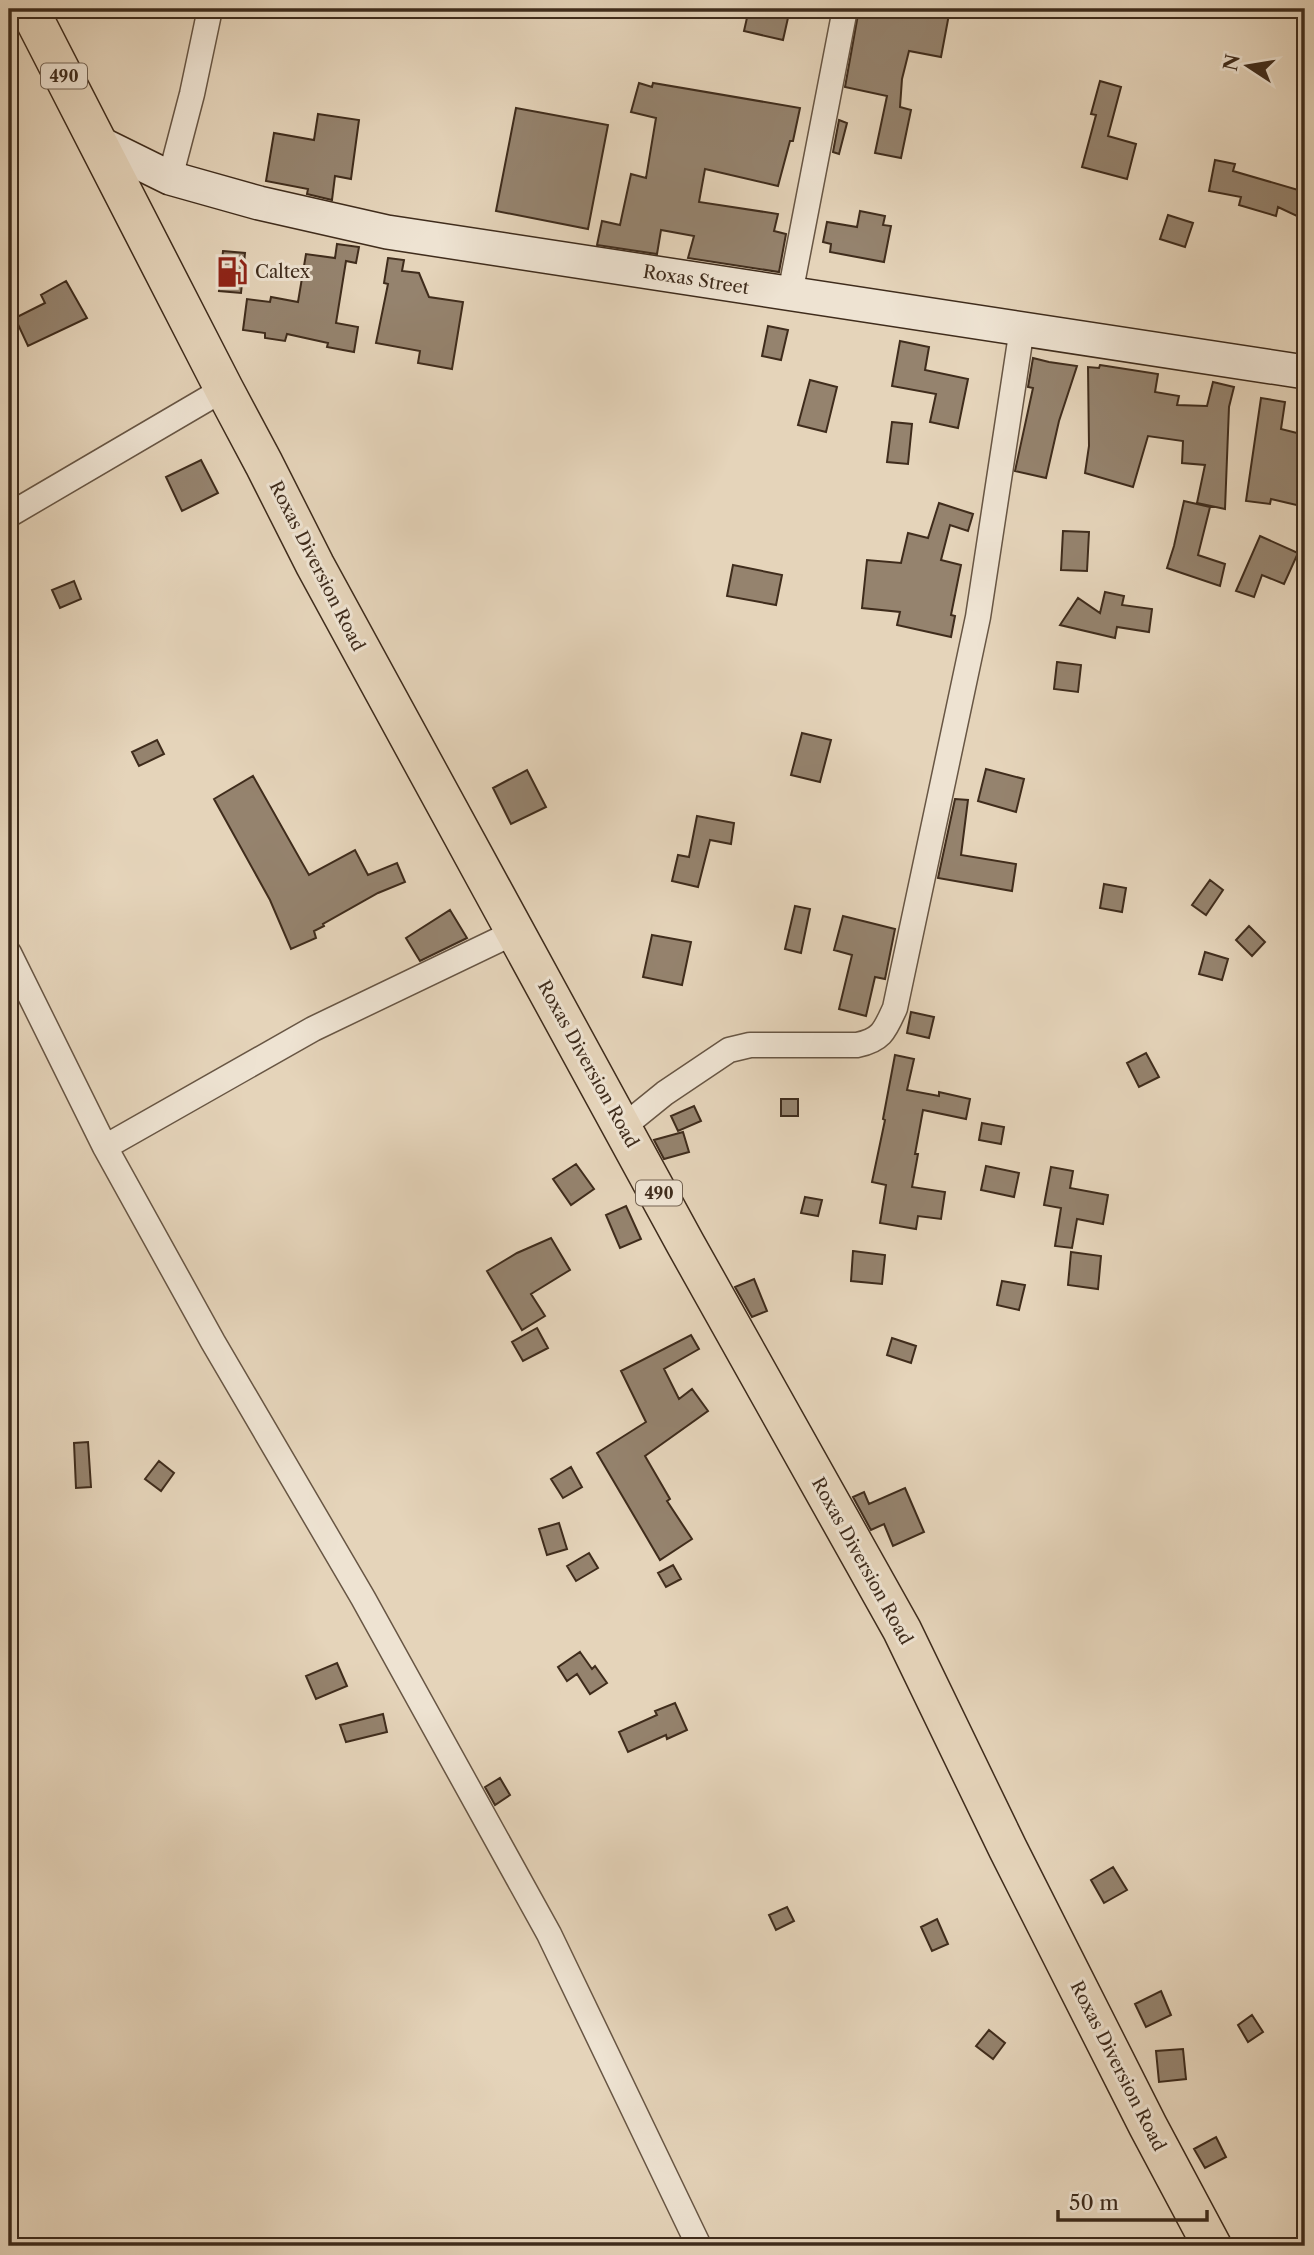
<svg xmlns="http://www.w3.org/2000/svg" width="1314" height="2255" font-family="'Libre Caslon Text',serif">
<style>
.building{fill:#95836e;stroke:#3f2c1c;stroke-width:2}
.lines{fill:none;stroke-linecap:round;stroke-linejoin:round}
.minor-casing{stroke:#685644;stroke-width:27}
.secondary-casing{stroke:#3f2c1c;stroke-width:36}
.primary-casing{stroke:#3f2c1c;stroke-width:41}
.minor{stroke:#eee3d2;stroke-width:24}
.secondary{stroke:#eee3d2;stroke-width:33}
.primary{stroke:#e5d4ba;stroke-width:38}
.labels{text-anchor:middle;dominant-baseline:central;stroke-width:6;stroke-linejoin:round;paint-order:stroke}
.shield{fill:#eee3d2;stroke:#746353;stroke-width:2}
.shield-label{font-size:16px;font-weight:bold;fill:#3f2c1c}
.poi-label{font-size:18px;fill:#3f2c1c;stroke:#eee3d2;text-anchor:start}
.street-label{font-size:18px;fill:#3f2c1c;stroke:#eee3d2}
</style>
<rect width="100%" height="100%" fill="#e5d4ba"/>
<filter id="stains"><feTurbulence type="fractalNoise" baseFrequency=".00286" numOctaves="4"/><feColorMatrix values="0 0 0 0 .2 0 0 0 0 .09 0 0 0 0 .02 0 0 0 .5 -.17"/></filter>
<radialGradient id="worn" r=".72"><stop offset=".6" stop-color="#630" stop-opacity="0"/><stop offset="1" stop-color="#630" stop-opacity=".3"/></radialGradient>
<path class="building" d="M749 9H790L783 40 744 31Z
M859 9H950L941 57 909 51 902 79 900 107 911 110 901 158 875 153 887 96 845 87Z
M1100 81 1121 87 1108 136 1136 144 1127 179 1082 167 1096 115 1091 114Z
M639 83 652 87 653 83 800 108 793 141H790L778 186 705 169 699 202 778 214 774 231 786 234 779 272 688 258 694 236 661 230 657 254 597 245 602 221 620 225 631 174 646 178 656 118 631 112Z
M516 108 608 125 588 229 496 211Z
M318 114 359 120 351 179 335 176 332 200 307 194 308 189 266 181 274 133 314 140Z
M839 120 847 123 839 154 833 152Z
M1215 160 1235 164 1233 171 1305 192V205L1299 217 1278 207 1276 216 1239 205 1241 197 1209 191Z
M860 211 885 216 883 225 891 226 884 262 830 252 831 244 823 242 827 222 857 227Z
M1168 215 1193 223 1185 247 1160 239Z
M337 244 359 247 356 263 346 261 336 323 358 327 354 352 327 347 328 343 287 334 285 341 265 338V333L243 330 247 299 270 302 271 297 298 302 306 254 335 258Z
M223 251 245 253 241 293 219 291Z
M388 258 404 260 402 271 419 273 429 297 463 302 452 369 418 363 420 351 376 343 388 284 384 283Z
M66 281 87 318 28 346 15 318 45 303 41 295Z
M768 326 788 330 781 360 762 356Z
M900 341 929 347 925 370 968 379 958 428 930 422 936 394 892 386Z
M1033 358 1049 362 1077 366 1059 421 1046 478 1015 471 1033 388 1028 387Z
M1100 365 1158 374 1155 392 1179 396 1177 405 1207 406 1213 382 1234 387 1229 407 1225 509 1197 503 1205 465 1182 463 1183 441 1148 436 1133 487 1085 473 1089 446 1088 367 1099 368Z
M810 380 837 387 826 432 798 425Z
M1261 398 1285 402 1281 429 1305 435V507L1271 499 1270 504 1246 501Z
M892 422 912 424 908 464 887 462Z
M201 460 218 493 182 511 166 477Z
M1184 501 1210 507 1198 555 1225 564 1220 586 1167 568 1174 546Z
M939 503 973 514 968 531 950 525 941 560 961 565 951 615 955 616 951 637 897 625 900 612 862 608 867 560 901 563 908 533 928 538Z
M1063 531 1089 532 1087 571 1061 570Z
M1260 536 1298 553 1284 584 1262 575 1254 597 1236 591Z
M733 565 782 575 776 605 727 596Z
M74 581 81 599 60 608 52 590Z
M1105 592 1124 596 1122 605 1152 609 1149 632 1117 627 1115 638 1060 625 1078 598 1100 613Z
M1057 662 1081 665 1078 692 1054 689Z
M802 733 831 740 820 782 791 775Z
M157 740 164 754 139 766 132 752Z
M986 769 1024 779 1016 812 978 801Z
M527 770 546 807 511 824 493 788Z
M253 776 309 875 355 850 368 875 397 863 405 882 378 893 323 924 324 926 314 931 316 938 291 949 270 900 214 799Z
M955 799 968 800 961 855 1016 864 1012 891 938 878Z
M697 816 734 823 731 844 710 840 698 887 672 881 678 855 689 857Z
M1210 880 1223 890 1206 915 1192 905Z
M1104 884 1126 888 1122 912 1100 908Z
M795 906 810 909 801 953 785 949Z
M450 910 467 938 420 961 406 938Z
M843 916 895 929 885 979 875 977 866 1016 839 1009 852 955 834 950Z
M1249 926 1265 942 1252 956 1236 940Z
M652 935 691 942 682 985 643 977Z
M1205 952 1228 959 1222 980 1199 974Z
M911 1012 934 1017 929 1038 907 1033Z
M1146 1053 1159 1077 1139 1087 1127 1063Z
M895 1055 914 1059 907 1090 939 1096V1092L970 1099 966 1119 923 1110 915 1154H918L912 1187 945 1192 941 1219 918 1216 916 1229 880 1223 886 1185 872 1182 885 1120 883 1119Z
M781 1099H798V1116H781Z
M694 1106 701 1121 678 1131 671 1116Z
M982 1123 1004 1127 1001 1144 979 1140Z
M683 1132 689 1152 664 1159 654 1140Z
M576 1164 594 1189 571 1205 553 1179Z
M986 1166 1019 1173 1014 1197 981 1190Z
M1051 1167 1073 1171 1070 1188 1108 1195 1103 1224 1077 1219 1072 1248 1055 1246 1061 1208 1044 1205Z
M805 1197 822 1200 818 1216 801 1213Z
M626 1206 641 1239 620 1248 606 1215Z
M551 1238 570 1270 531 1294 545 1316 522 1330 487 1271 517 1253Z
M853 1251 885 1255 882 1284 851 1281Z
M1071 1252 1101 1256 1098 1289 1068 1285Z
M754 1279 767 1311 752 1317 735 1287Z
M1002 1281 1025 1285 1019 1310 997 1305Z
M537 1328 548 1348 523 1361 512 1342Z
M691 1335 699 1349 664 1369 679 1399 692 1389 708 1411 645 1456 670 1499 667 1501 692 1539 660 1560 597 1453 646 1422 621 1371Z
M892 1338 916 1346 911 1363 887 1355Z
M88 1442 91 1487 76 1488 74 1443Z
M159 1461 174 1473 161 1491 145 1479Z
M571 1467 582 1487 563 1498 551 1479Z
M905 1488 924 1532 893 1546 884 1524 871 1530 853 1497 864 1492 869 1504Z
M559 1523 567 1549 547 1555 539 1529Z
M589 1553 598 1568 576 1581 567 1566Z
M673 1565 681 1579 666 1587 658 1573Z
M580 1652 592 1669 595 1666 607 1683 590 1694 577 1674 567 1681 558 1667Z
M337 1663 347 1686 316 1699 306 1676Z
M675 1703 687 1730 667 1739 666 1735 628 1752 619 1732 657 1715 655 1711Z
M383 1714 387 1732 346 1742 340 1725Z
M500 1778 510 1795 495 1805 485 1787Z
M1113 1867 1127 1890 1104 1903 1091 1880Z
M787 1907 794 1921 776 1930 769 1915Z
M937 1919 948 1944 932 1951 921 1927Z
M1161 1991 1171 2015 1146 2027 1135 2004Z
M1252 2015 1263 2032 1248 2042 1238 2025Z
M989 2030 1005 2043 993 2059 976 2046Z
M1183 2049 1186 2079 1159 2082 1156 2051Z
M1216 2137 1226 2157 1205 2168 1194 2149Z"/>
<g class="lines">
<defs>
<path id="minor" d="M170 178 192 94 210 9
M790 294 845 9
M9 515 224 389
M9 953 105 1147 213 1342 363 1598 549 1934 699 2246
M623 1127 665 1093 729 1050 750 1045H857C882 1040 885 1030 895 1008L978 617 1022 328
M105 1147 313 1029 515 932"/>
<path id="secondary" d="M99 143 170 178 259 203 387 232 1305 372"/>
<path id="primary" d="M29 9 224 389 264 464 315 565 685 1243 902 1630 1008 1849 1148 2126 1212 2246"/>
</defs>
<use href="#minor" class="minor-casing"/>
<use href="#secondary" class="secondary-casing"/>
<use href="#primary" class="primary-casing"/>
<use href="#minor" class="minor"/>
<use href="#secondary" class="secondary"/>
<use href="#primary" class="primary"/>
</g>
<defs>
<symbol id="fuel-bare" viewBox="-9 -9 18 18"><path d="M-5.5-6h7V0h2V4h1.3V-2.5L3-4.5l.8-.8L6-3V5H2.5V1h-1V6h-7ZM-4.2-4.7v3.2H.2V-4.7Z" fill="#8f2418" stroke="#eee3d2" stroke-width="2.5" paint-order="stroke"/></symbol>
</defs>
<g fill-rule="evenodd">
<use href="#fuel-bare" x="210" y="250" width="44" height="44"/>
</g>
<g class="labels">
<g class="shield">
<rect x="41" y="63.5" width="46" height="25" rx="5"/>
<rect x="636" y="1180.5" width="46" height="25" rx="5"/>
</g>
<g class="shield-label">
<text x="64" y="76">490</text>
<text x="659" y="1193">490</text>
</g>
<g class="poi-label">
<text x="255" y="272">Caltex</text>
</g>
<g class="street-label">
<text transform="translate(696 280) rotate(9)">Roxas Street</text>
<text transform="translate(317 566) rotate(63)">Roxas Diversion Road</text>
<text transform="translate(588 1064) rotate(61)">Roxas Diversion Road</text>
<text transform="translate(862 1561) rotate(61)">Roxas Diversion Road</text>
<text transform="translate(1118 2066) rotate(63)">Roxas Diversion Road</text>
</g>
</g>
<rect width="1314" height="2255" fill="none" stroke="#e5d4ba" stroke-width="35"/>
<rect x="10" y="10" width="1293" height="2234" fill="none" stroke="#3f2c1c" stroke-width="3.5"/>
<rect x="18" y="18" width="1279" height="2220" fill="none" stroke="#3f2c1c" stroke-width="2"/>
<g transform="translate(1248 66) rotate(282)" stroke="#eee3d2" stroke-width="5" paint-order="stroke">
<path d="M0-5L12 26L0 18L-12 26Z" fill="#3f2c1c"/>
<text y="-10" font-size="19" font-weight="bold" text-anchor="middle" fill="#3f2c1c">N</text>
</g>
<path d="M1058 2210v10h149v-10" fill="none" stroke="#3f2c1c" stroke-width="3.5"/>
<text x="1069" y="2210" font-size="21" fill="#3f2c1c" stroke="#eee3d2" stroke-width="5" paint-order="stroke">50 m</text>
<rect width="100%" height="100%" filter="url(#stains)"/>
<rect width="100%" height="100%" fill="url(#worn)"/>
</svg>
